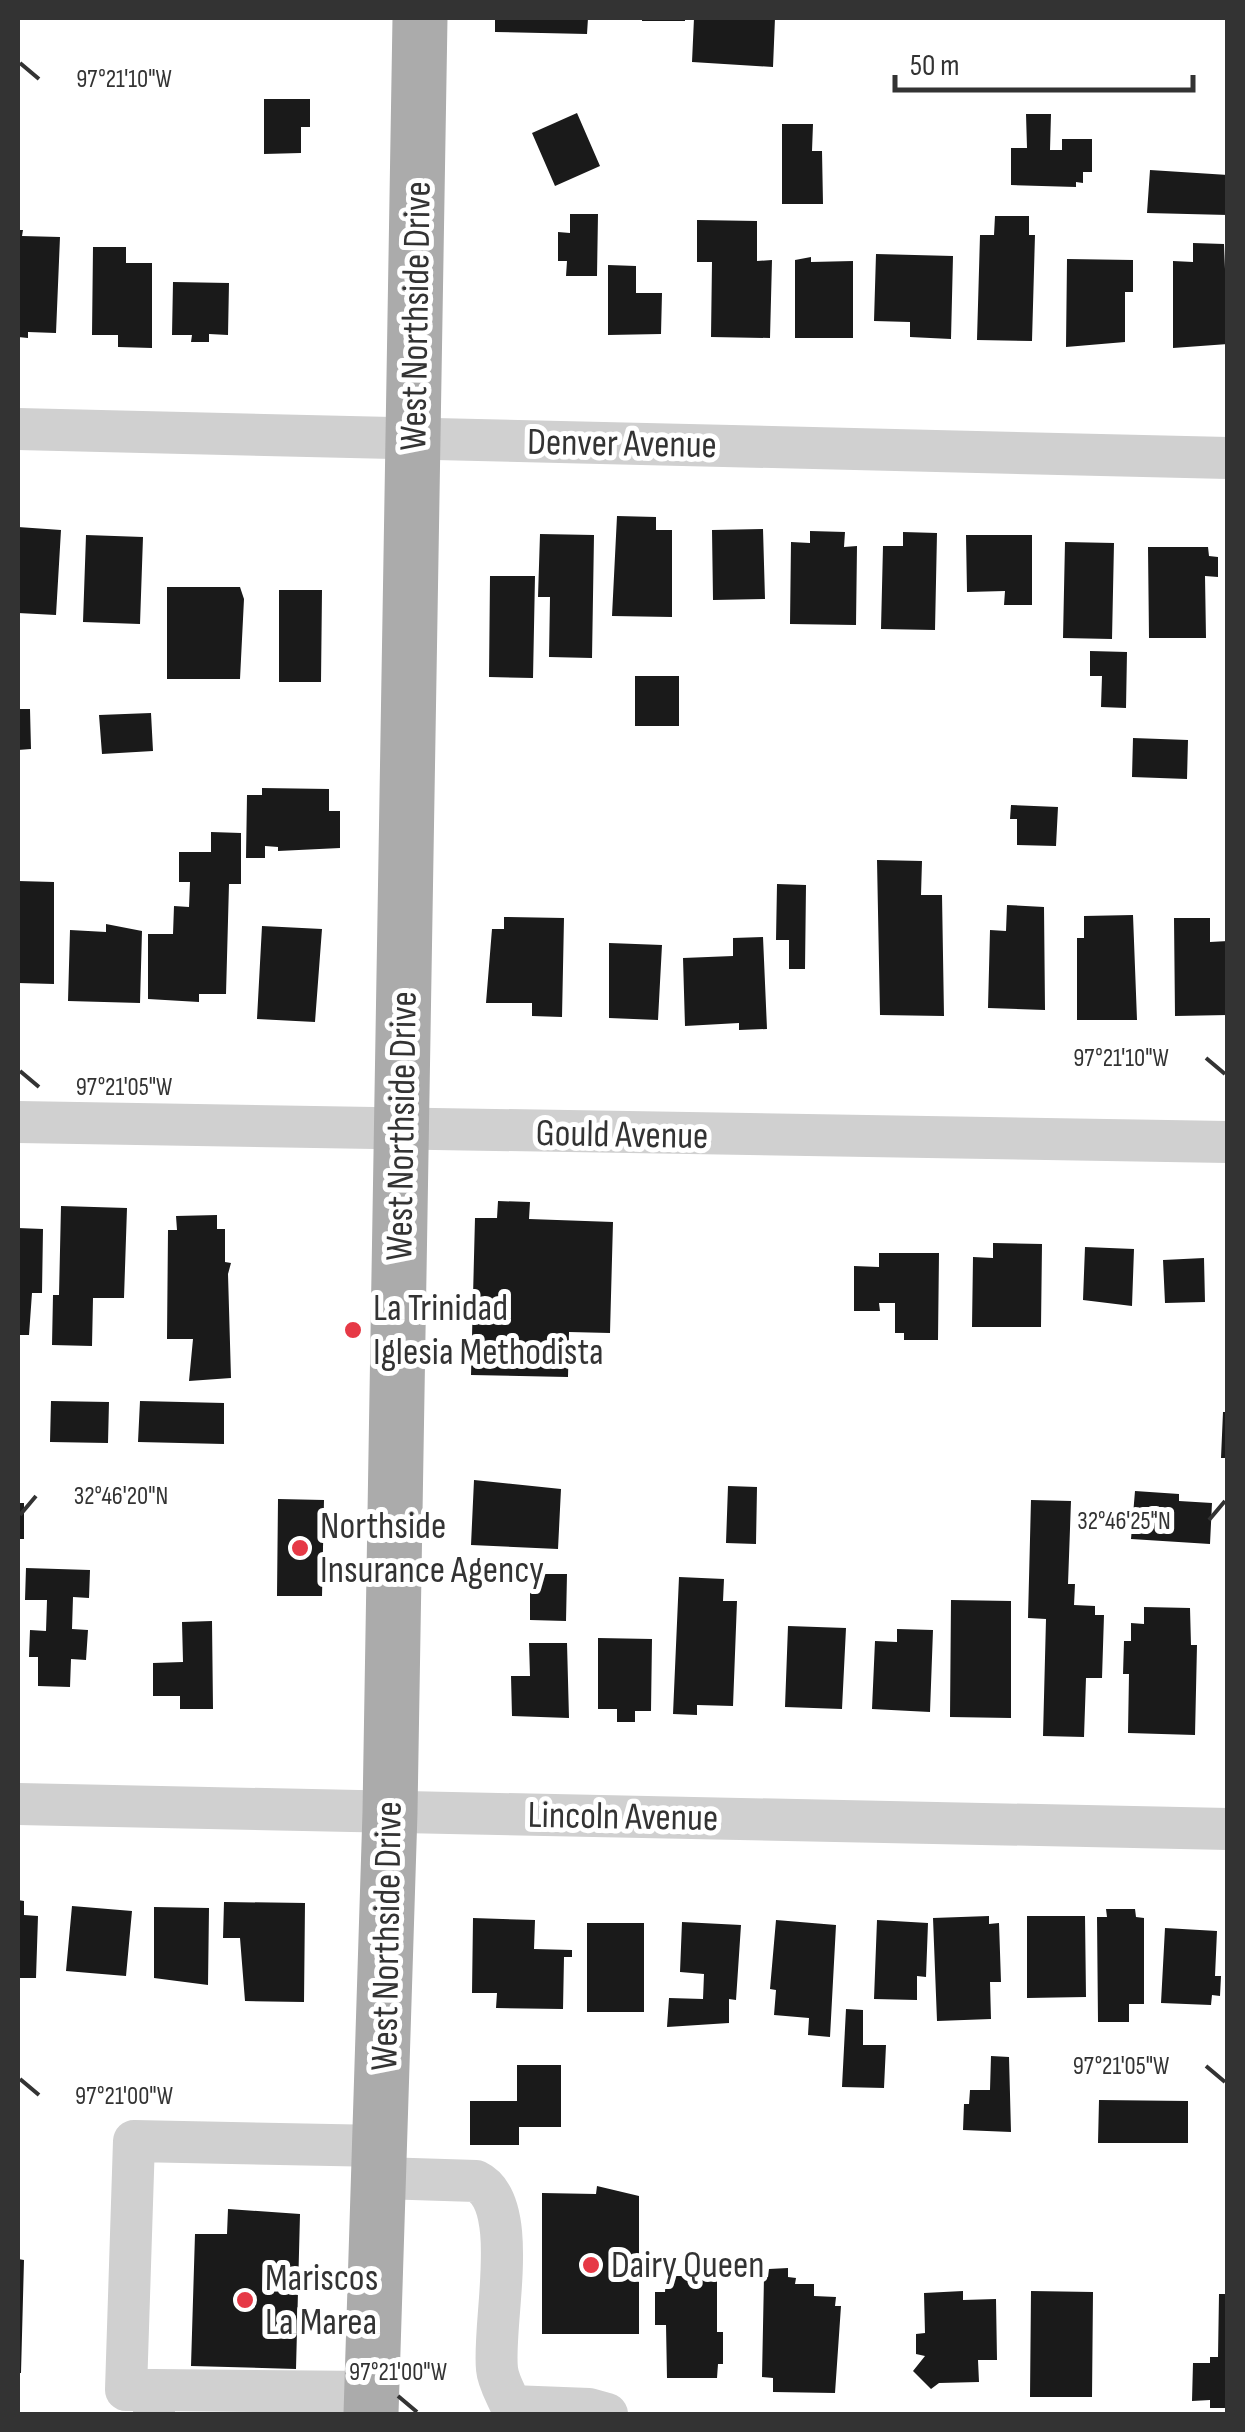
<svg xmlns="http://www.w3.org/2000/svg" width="1245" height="2432" font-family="'Sofia Sans Condensed',sans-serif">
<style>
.building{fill:#1a1a1a}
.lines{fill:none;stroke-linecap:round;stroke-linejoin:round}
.minor{stroke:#d0d0d0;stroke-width:42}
.major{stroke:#ababab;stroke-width:55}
.ticks{fill:none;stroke:#333;stroke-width:4}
.poi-dot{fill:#e63946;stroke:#fff;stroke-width:4}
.labels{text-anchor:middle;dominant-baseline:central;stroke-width:10;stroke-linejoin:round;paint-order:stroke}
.street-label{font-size:38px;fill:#333;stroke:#fff}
.poi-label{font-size:38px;fill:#333;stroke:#fff;text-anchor:start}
.ticks-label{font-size:25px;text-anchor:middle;fill:#333;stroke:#fff;stroke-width:10;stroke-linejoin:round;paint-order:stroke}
</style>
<rect width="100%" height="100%" fill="#fff"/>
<path class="building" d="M495 18H588L587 34 495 32Z
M642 18H685V21H642Z
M694 18H775L773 67 692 62Z
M264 99H310V127H301V153L264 154Z
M577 113 600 166 555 186 532 133Z
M1026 114H1051L1050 150H1062V139H1092V172H1083V183L1076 182V187L1011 185V148H1027Z
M782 124H813L812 151H822L823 204H782Z
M1150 170 1228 175V215L1147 213Z
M570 214H598L597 276H566L567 261H558V232L570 233Z
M995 216H1029V235H1035L1032 341 977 340 980 235H994Z
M697 220 757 221V261L772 260 770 338 711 337 712 262H697Z
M18 230H23L22 236 60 237 56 333 28 332V338L18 337Z
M1193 243 1224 244 1228 344 1173 348V261L1193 262Z
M93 247H126V263H152V348L118 347V335H92Z
M876 254 953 256 951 339 910 337V322L874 321Z
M811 257V262L853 261V338H795V260Z
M1067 259 1133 260V292H1125V342L1066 347Z
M608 265 636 266V293H662L661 334 608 335Z
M173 282 229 283 228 335 209 334V342H191L192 335H172Z
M617 516 656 517V530H672V617L612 616Z
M18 527 61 530 56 615 18 613Z
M763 529 765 599 713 600 712 530Z
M810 531 845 532 844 547 857 546 856 625 790 624 791 542 810 543Z
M903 532 937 533 935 630 881 629 883 546H903Z
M540 534 594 535 592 658 549 657 550 597H538Z
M86 535 143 537 140 624 83 622Z
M966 535H1032V605H1004L1005 591 967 592Z
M1065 542 1114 543 1112 639 1063 638Z
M1148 547H1208L1209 556 1218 557V577L1205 576 1206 638H1149Z
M490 576H535L533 678 489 677Z
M167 587H240L244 599 240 679H167Z
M279 590H322L321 682H279Z
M1090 651 1127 652 1126 708 1101 707 1102 676H1090Z
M635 676H679V726H635Z
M18 709H30L31 749 18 750Z
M151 713 153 751 102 754 99 715Z
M1133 738 1188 740 1187 779 1132 777Z
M262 788 329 789V811H340V848L278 851V847L265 846V858H246L247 795H262Z
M1011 805 1058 807 1056 846 1017 845V819H1010Z
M211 832 241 833V884H229L226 994H199V1002L148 999V934H173L174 906 189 907 190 882H179V852H211Z
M877 860 922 861 921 895H942L944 1016 880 1015Z
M18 881 54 882V984L18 983Z
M777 884 806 885 805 969H789V940H776Z
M1007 905 1044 907 1045 1010 988 1008 990 930 1006 931Z
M1133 915 1137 1020H1077V938H1084V916Z
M504 917 564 918 562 1017 532 1016V1003H486L492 929H504Z
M1174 918H1210V942L1228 941V1015L1175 1016Z
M106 924 142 931 140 1003 68 1001 70 930 106 932Z
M262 926 322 929 315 1022 257 1019Z
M763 937 767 1029 739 1030V1023L685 1026 683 958 733 956V938Z
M609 943 662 945 658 1020 609 1018Z
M498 1201 530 1202 529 1219 613 1222 610 1333 569 1332 568 1377 471 1375 475 1218H497Z
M61 1206 127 1208 124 1298H93L92 1346 52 1345 53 1295H59Z
M217 1215V1229H225V1262L231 1263 228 1274 231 1378 189 1381 193 1339H167L168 1230H177L176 1216Z
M18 1228 43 1229 42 1293H32L29 1335H18Z
M993 1243 1042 1244 1041 1327H972L973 1257 993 1258Z
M1085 1247 1134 1249 1132 1306 1083 1300Z
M879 1253H939L938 1340H904V1333H895V1303H879L880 1311H854V1266L879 1267Z
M1204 1258 1205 1302 1165 1303 1163 1260Z
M51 1401 109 1402 108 1443 50 1442Z
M140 1401 224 1403V1444L138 1442Z
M1223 1412H1228V1458H1221Z
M474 1480 561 1489 558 1549 471 1545Z
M728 1486 757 1487 756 1544 726 1543Z
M1135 1491 1179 1494V1501L1212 1503 1210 1544 1131 1539Z
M278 1499 324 1500 322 1596H277Z
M1031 1500 1071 1501 1068 1584H1075L1074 1605 1095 1606V1615H1104L1102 1678H1086L1084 1737 1043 1736 1046 1619 1028 1618Z
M18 1503H24V1539H18Z
M26 1568 90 1570 89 1598 73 1597 72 1629 88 1630 86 1660 71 1659 70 1687 38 1686V1657H29L30 1630 46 1631 47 1600H25Z
M530 1574H567L566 1621 530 1620Z
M679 1577 724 1579 723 1601H737L733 1706 697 1705V1715L673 1714Z
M951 1600 1011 1601V1718L950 1717Z
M1144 1607 1190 1608 1191 1645H1197L1195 1735 1128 1733 1129 1674H1123L1124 1641H1131V1623L1144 1624Z
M212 1621 213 1709H180V1696H153V1663L183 1662 182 1622Z
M788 1626 846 1628 842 1709 785 1707Z
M897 1629 933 1630 930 1712 872 1709 875 1641 897 1642Z
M598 1638 652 1639 651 1711H635V1722H617V1709H598Z
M529 1643H567L569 1718 512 1716 511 1676H530Z
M18 1900 24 1901V1915L38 1916 36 1978H18Z
M224 1902 305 1903 304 2002 245 2001 240 1938H223Z
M72 1906 132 1911 126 1976 66 1971Z
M154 1907 209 1908 208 1985 154 1978Z
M1106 1909H1135L1136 1917 1144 1918V2004H1129V2022H1098L1097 1917H1107Z
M989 1916V1924L999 1923 1001 1982H990L991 2019 937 2021 933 1918Z
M1027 1916H1085L1086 1997 1027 1998Z
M473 1918 535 1920 534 1949 572 1950V1957H564L563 2009 496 2008 497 1993H472Z
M776 1920 836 1925 830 2037 808 2035 809 2018 774 2015 776 1990 770 1989Z
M877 1920 928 1923 926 1977 917 1976V2000L874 1999Z
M682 1922 741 1925 736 2000 729 1999V2023L667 2027 669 1998 703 1999 704 1974 680 1972Z
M587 1923H644V2012H587Z
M1165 1928 1217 1931 1215 1976H1221L1220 1996 1212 1995 1211 2005 1161 2003Z
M846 2009 863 2010V2045H886L884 2088 842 2087Z
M991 2056 1009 2057 1011 2132 963 2130 964 2104H969L970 2090H990Z
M517 2065H561V2127H519V2145H470V2101H517Z
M1099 2100 1188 2101V2143H1098Z
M597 2186 639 2196V2334H542V2193L596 2194Z
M228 2209 300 2214 296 2369 191 2366 195 2234H227Z
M18 2259 24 2260 21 2373H18Z
M788 2268V2277L796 2278 795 2284H814V2296L836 2297 835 2306H841L835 2393 773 2392V2378L762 2377 764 2277H768L769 2269Z
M666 2276H717V2332H723V2364H718L717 2378H667L666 2325H655V2292H665Z
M963 2291V2300L996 2299 997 2360H978L979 2382 939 2383 931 2389 913 2371 925 2356 916 2354V2334L925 2333 924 2293Z
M1031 2291 1093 2292 1092 2397H1030Z
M1219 2294H1228V2408H1210V2400L1192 2401 1193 2363H1210V2357H1218Z"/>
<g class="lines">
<path class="minor" d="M18 429 1228 458
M18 1122 1228 1142
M18 1804 1228 1829
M381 2178 476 2181C522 2203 492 2323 497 2369 498 2381 506 2394 511 2406L589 2409 607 2414
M154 2390H126L134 2141 382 2146
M154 2414V2390L373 2392"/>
<path class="major" d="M371 2414 390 1812 420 18"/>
</g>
<path class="ticks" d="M20 63 39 79M1206 1058 1225 1074M20 1071 39 1087M20 1515 36 1496M1209 1520 1225 1501M1206 2066 1225 2082M20 2079 39 2095M398 2396 417 2412"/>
<g class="poi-dot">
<circle cx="353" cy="1330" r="10"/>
<circle cx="300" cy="1548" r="10"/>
<circle cx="591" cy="2265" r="10"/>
<circle cx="245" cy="2300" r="10"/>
</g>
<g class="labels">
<g class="street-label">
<text transform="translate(416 316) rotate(-89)">West Northside Drive</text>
<text transform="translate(622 444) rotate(1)">Denver Avenue</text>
<text transform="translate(402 1126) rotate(-89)">West Northside Drive</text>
<text transform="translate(622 1135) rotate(1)">Gould Avenue</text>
<text transform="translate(623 1817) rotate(1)">Lincoln Avenue</text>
<text transform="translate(387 1936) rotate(-89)">West Northside Drive</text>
</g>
<g class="poi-label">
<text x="373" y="1308">La Trinidad<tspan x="373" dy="44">Iglesia Methodista</tspan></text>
<text x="320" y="1526">Northside<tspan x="320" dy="44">Insurance Agency</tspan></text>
<text x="611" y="2265">Dairy Queen</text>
<text x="265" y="2278">Mariscos<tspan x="265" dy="44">La Marea</tspan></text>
</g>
</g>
<g class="ticks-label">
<text x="124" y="87">97°21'10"W</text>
<text x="1121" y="1066">97°21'10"W</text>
<text x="124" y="1095">97°21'05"W</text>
<text x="121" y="1504">32°46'20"N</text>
<text x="1124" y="1529">32°46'25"N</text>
<text x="1121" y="2074">97°21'05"W</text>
<text x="124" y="2104">97°21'00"W</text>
<text x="398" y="2380">97°21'00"W</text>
</g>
<rect width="1245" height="2432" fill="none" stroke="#333333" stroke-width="40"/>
<path d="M895 75v15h298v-15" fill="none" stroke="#333333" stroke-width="5"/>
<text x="910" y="75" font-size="30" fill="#333333" stroke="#ffffff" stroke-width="8" paint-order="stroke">50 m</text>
</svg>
